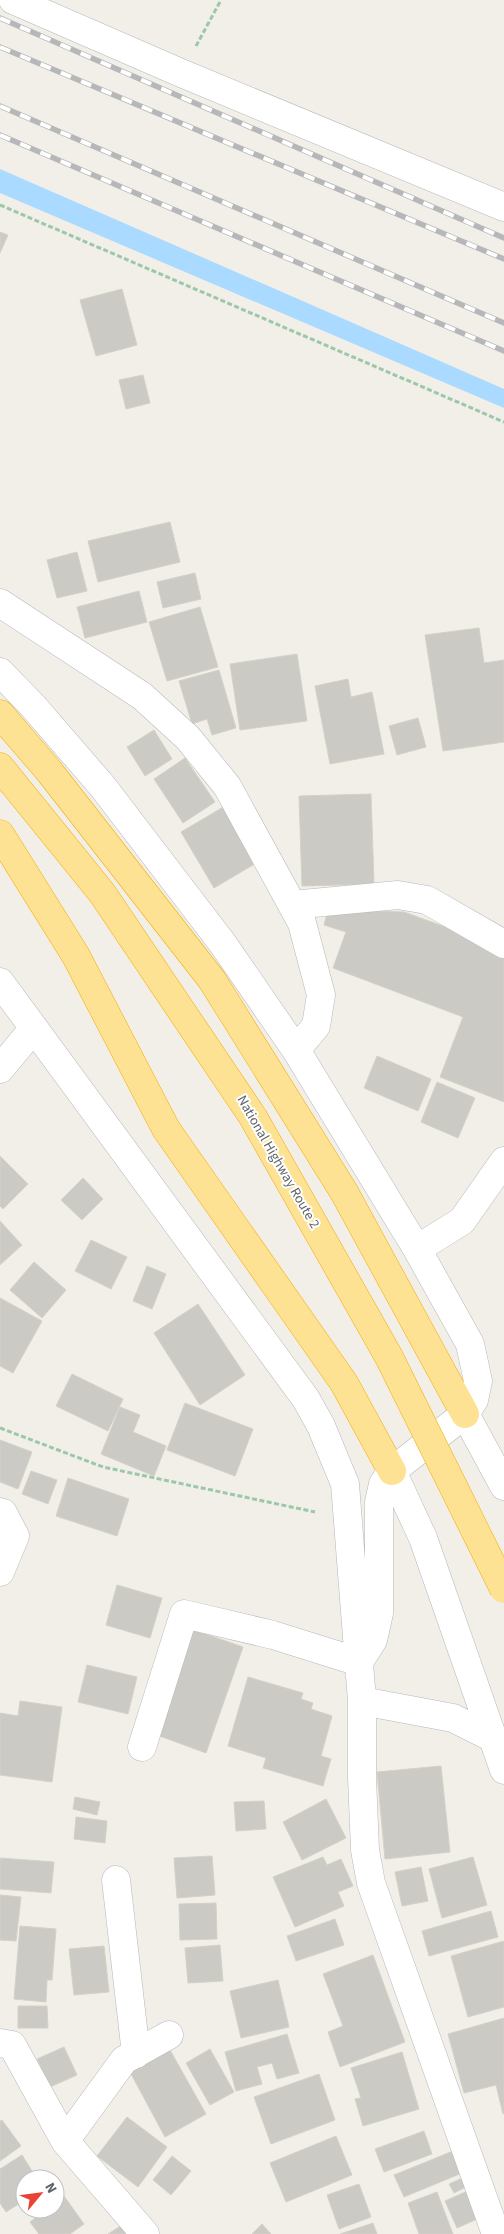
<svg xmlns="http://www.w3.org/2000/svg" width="504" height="2234" font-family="'Source Sans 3',sans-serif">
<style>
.water{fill:#aadaff}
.building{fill:#cccac5;stroke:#d6d1c6}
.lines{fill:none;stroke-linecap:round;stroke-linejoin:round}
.minor-casing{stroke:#b5b8bc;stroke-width:29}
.highway-casing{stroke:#f9ab00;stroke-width:29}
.path{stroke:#9cc7a9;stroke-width:3;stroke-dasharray:5 2.5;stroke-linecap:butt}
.minor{stroke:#fff;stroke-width:28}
.highway{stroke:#fde293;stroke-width:28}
.rail-casing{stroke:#b6b7b8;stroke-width:5.5}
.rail{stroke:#fff;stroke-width:4;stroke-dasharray:11;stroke-linecap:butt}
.highway-bridge-casing{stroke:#f9ab00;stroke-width:29;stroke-linecap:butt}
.highway-bridge{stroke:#fde293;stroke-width:28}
.labels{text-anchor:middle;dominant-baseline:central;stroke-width:4;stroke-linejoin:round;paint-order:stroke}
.street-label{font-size:14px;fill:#5f6368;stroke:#fff}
</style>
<rect width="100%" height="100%" fill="#f1efe8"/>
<path class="water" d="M0 169 504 389V408L0 193Z"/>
<path class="building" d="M0 232 8 235 0 253Z
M122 289 137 345 96 356 80 300Z
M143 375 150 403 126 409 119 380Z
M170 522 180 562 98 582 88 541Z
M77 552 87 591 57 598 47 560Z
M195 573 201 599 163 608 157 582Z
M139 591 147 622 85 638 77 607Z
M200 607 218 667 167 681 149 622Z
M479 628 484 663 504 660V742L443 751 425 635Z
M297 654 307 721 240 730 230 664Z
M219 670 236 728 212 735 207 719 192 724 179 681Z
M348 679 351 697 372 692 384 754 330 764 315 686Z
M418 718 426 747 397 755 389 726Z
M154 730 172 759 145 776 127 747Z
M185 758 215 802 183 823 154 779Z
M371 794 374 884 302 886 299 796Z
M225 806 258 862 214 888 181 832Z
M328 910 404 912 462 933 504 959V1102L440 1077 463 1017 333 968 346 932 324 925Z
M377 1056 431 1079 418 1111 364 1088Z
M437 1082 475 1098 458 1138 421 1122Z
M0 1156 28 1184 3 1209 0 1206Z
M83 1178 103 1199 82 1220 61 1200Z
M0 1221 22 1245 0 1265Z
M91 1240 127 1257 111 1289 75 1271Z
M34 1262 66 1290 42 1318 10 1290Z
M147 1266 166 1274 152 1309 133 1301Z
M0 1298 42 1321 13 1373 0 1366Z
M198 1304 245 1375 200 1405 154 1333Z
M72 1374 123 1399 108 1431 56 1406Z
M185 1403 253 1429 235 1476 167 1450Z
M120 1407 140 1415 133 1432 166 1446 154 1476 101 1454Z
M0 1440 32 1452 18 1489 0 1482Z
M31 1471 57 1480 48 1504 22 1494Z
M68 1478 129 1499 117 1536 56 1516Z
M117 1585 162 1598 150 1638 106 1625Z
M194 1630 243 1647 206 1753 157 1735Z
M87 1665 137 1677 128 1714 78 1702Z
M248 1677 303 1693 301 1699 313 1703 311 1709 332 1716 321 1756 331 1759 323 1786 263 1768 266 1758 228 1746Z
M20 1701 62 1707 52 1782 0 1775V1713L18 1716Z
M441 1766 450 1852 385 1859 377 1772Z
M75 1797 100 1802 97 1815 73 1809Z
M326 1799 346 1838 302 1860 283 1822Z
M264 1801 266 1829 236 1831 234 1802Z
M76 1817 107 1821 105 1843 74 1839Z
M212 1856 215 1895 177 1898 174 1858Z
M323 1857 327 1865 341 1859 353 1886 338 1892 344 1906 295 1927 273 1877Z
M473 1857 487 1905 442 1918 429 1869Z
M0 1858 54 1862 51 1893 0 1889Z
M421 1867 428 1901 402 1906 395 1872Z
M0 1895 21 1897 16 1941 0 1940Z
M216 1903 217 1939 180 1940 179 1904Z
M491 1911 498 1937 429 1956 422 1931Z
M335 1919 344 1945 296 1961 287 1936Z
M20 1926 56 1929 52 1980H47L46 2002 14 1999Z
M504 1941V2007L468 2017 451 1956Z
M220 1945 223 1981 188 1983 185 1948Z
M104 1946 109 1992 74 1995 69 1949Z
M373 1955 405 2042 340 2067 328 2032 343 2026 323 1974Z
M278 1980 289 2027 241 2038 230 1991Z
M18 2006H47L48 2028H18Z
M504 2018V2114H503L496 2085 464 2093 448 2034Z
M287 2034 299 2073 277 2079 272 2063 257 2067 262 2084 236 2091 225 2052Z
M64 2047 77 2075 50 2087 37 2059Z
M210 2049 234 2092 210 2105 186 2063Z
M170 2050 206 2114 165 2137 130 2072Z
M402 2052 419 2109 363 2126 355 2099 361 2098 351 2068Z
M319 2074 335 2120 271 2144 254 2097Z
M127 2117 167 2147 138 2187 97 2156Z
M2 2120 21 2146 0 2161V2121Z
M424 2131 432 2154 384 2172 375 2149Z
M336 2136 352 2175 286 2202 270 2163Z
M453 2151 462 2173 404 2197 394 2175Z
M22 2155 37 2179H25V2200L6 2212 0 2203V2169Z
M172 2156 191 2171 171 2195 153 2180Z
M467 2176 472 2184 454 2193 449 2184Z
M359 2184 371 2217 339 2229 327 2195Z
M472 2189 484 2216 457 2228 445 2201Z
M437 2192 453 2234H419L408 2203Z
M64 2196 84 2224 70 2234H39L30 2222 47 2209H55V2203Z
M127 2222 134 2234H108Z
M373 2223 377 2234H340Z
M262 2224 271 2234H252Z"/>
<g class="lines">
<defs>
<path id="minor" d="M13 0 181 73 504 207
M0 603 142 696 188 738 227 786 302 923 321 995 316 1026 296 1050
M0 672 33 706 103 787 223 944 296 1050 417 1249 470 1344 478 1381 474 1400 465 1414 392 1471 383 1484 379 1502V1613L373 1640 360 1660
M292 905 398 895 427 900 504 944
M0 982 306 1399 321 1426 345 1484 362 1701V1778L365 1850 371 1883 496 2234
M0 1069 34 1028
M417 1249 462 1221 504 1161
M465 1414 504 1486
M392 1471 423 1538 504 1770
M0 1512 3 1513 15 1536 0 1572
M362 1701 453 1718 495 1739
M142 1747 184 1614 273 1635 359 1662
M116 1880 136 2054
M0 2043 12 2045 65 2141
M145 2234 65 2141 124 2060 169 2035"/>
<path id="highway" d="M0 714 49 771 212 980 344 1192 465 1414
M0 767 102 893 253 1117
M0 834 76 956 166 1129 344 1383 392 1471"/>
</defs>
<use href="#minor" class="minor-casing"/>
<use href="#highway" class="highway-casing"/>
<path class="path" d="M196 46 221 0
M0 205 504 422
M0 1428 103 1467 315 1512"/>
<use href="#minor" class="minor"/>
<use href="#highway" class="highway"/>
<defs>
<path id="rail" d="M0 18 504 238
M0 47 504 259
M0 106 504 323
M0 135 504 351"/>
</defs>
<use href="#rail" class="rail-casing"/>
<use href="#rail" class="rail"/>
<defs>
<path id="highway-bridge" d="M253 1117 389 1357 504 1589"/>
</defs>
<use href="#highway-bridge" class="highway-bridge-casing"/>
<use href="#highway-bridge" class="highway-bridge"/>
</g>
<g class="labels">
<g class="street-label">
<text transform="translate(278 1162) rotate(60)">National Highway Route 2</text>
</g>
</g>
<g transform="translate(40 2194) rotate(61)"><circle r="24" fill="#ffffff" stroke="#bfc1c3"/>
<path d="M0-4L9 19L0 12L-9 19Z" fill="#ea4335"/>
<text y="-8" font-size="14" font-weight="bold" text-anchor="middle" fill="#5f6368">N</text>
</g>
</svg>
